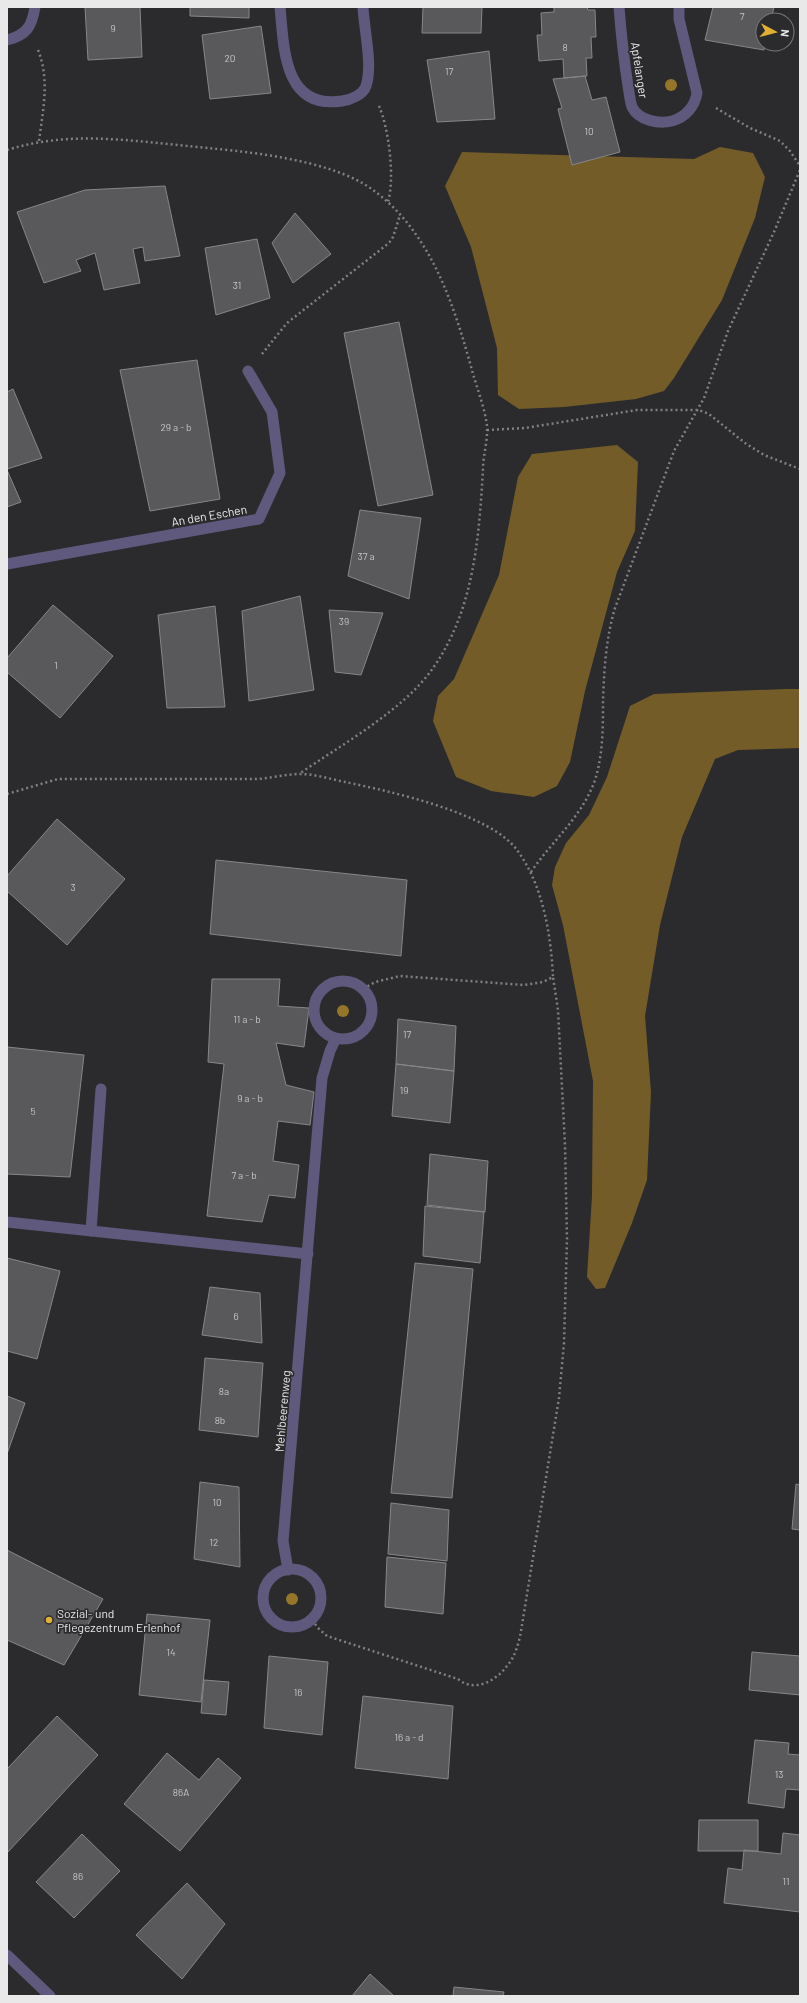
<svg xmlns="http://www.w3.org/2000/svg" width="807" height="2003" font-family="Barlow,sans-serif">
<style>
.forest{fill:#735c28}
.building{fill:#59595c;stroke:#87878a}
.lines{fill:none;stroke-linecap:round;stroke-linejoin:round}
.path{stroke:#818183;stroke-width:2.5;stroke-dasharray:2 3;stroke-linecap:butt}
.service{stroke:#5f597d;stroke-width:11}
.minor{stroke:#5f597d;stroke-width:11}
.tree{fill:#957628}
.poi-dot{fill:#e1af34;stroke:#2b2b2e;stroke-width:1.5}
.labels{text-anchor:middle;dominant-baseline:central;stroke-width:3.5;stroke-linejoin:round;paint-order:stroke}
.number-label{font-size:10px;fill:#c5c5c6}
.street-label{font-size:12px;fill:#e9e9ea;stroke:#2b2b2e}
.poi-label{font-size:12px;fill:#e9e9ea;stroke:#2b2b2e;text-anchor:start}
</style>
<rect width="100%" height="100%" fill="#2b2b2e"/>
<path class="forest" d="M720 147 753 153 765 177 755 218 722 300 674 378 664 391 636 399 564 407 519 409 498 395 497 348 471 247 445 186 462 152 694 159Z
M617 445 638 462 635 531 617 572 585 691 570 762 557 786 534 797 491 791 456 777 433 721 438 696 454 679 499 575 518 477 532 454Z
M786 689H800V748L738 750 715 759 682 837 660 925 645 1016 651 1092 647 1180 632 1223 605 1288 596 1289 587 1277 592 1196 593 1081 563 925 552 885 555 867 566 843 589 815 607 777 630 706 654 694Z"/>
<path class="building" d="M85 7H140L142 57 88 60Z
M190 7H249V18L190 16Z
M423 7H482L481 33H422Z
M554 7H587L588 10H595L596 37H591L592 58H586L587 76 564 78 563 59 539 61 537 35H542L541 13 554 12Z
M713 7H774L771 20H763V44H765L764 50 705 40Z
M261 26 271 93 210 99 202 35Z
M489 51 495 119 437 122 427 60Z
M585 76 592 100 606 97 620 152 572 165 558 109 562 108 553 79Z
M165 186 180 256 145 261 143 247 133 249 140 283 104 290 95 253 76 260 81 271 44 283 17 212 85 190Z
M295 213 331 254 293 283 272 243Z
M257 239 270 298 216 315 205 248Z
M399 322 433 495 378 506 344 333Z
M197 360 220 499 150 511 120 370Z
M13 389 42 458 7 469V392Z
M7 470 21 502 7 507Z
M360 510 421 518 409 599 348 576Z
M300 596 314 690 249 701 242 611Z
M53 605 113 656 60 718 7 672V658Z
M215 606 225 707 167 708 158 615Z
M329 610 383 613 361 675 335 672Z
M57 819 125 879 67 945 7 891V876Z
M216 860 407 880 401 956 210 934Z
M212 979H280L278 1006 309 1008 304 1047 276 1043 286 1085 314 1092 310 1125 278 1121 273 1161 299 1165 295 1198 269 1195 262 1222 207 1216 224 1064 208 1062Z
M398 1019 456 1026 454 1071 396 1064Z
M7 1047 84 1055 70 1177 7 1174Z
M396 1064 454 1071 450 1123 392 1116Z
M430 1154 488 1161 485 1212 427 1205Z
M425 1206 484 1212 480 1263 423 1256Z
M7 1258 60 1271 37 1359 7 1351Z
M415 1263 473 1269 452 1498 391 1493Z
M210 1287 260 1293 262 1343 202 1335Z
M205 1358 263 1363 258 1437 199 1430Z
M7 1396 25 1403 7 1454Z
M200 1482 239 1487 240 1567 194 1559Z
M796 1484 800 1485V1530L792 1529Z
M391 1503 449 1510 447 1561 388 1554Z
M7 1550 103 1599 64 1665 7 1640Z
M387 1557 446 1563 443 1614 385 1607Z
M147 1614 210 1620 201 1702 139 1695Z
M752 1652 800 1656V1695L749 1690Z
M269 1656 328 1662 322 1735 264 1728Z
M204 1680 229 1682 226 1715 201 1713Z
M363 1696 453 1706 448 1779 355 1768Z
M57 1716 98 1755 7 1853V1769Z
M755 1740 789 1743 788 1754 800 1755V1790L786 1789 784 1808 748 1803Z
M167 1753 199 1780 218 1758 241 1778 180 1851 124 1804Z
M699 1820H758V1851H698Z
M783 1833 800 1835V1912L724 1903 728 1868 742 1870 744 1850 781 1854Z
M82 1834 120 1871 74 1918 36 1882Z
M187 1883 225 1924 182 1979 136 1935Z
M370 1974 394 1996H352Z
M454 1987 504 1992 503 1996H453Z"/>
<g class="lines">
<path class="path" d="M38 50C50 80 43 109 39 141
M379 106C389 129 395 178 388 202
M716 108 750 128 780 141 790 151 800 166
M7 150C67 131 126 140 187 146 240 151 330 158 373 190 432 233 455 308 473 374 478 391 485 409 487 426 488 441 483 455 483 469 479 538 474 610 433 668 404 710 341 745 299 774
M262 354 287 323 389 243 393 237 400 215
M487 430 525 428 637 410H699L709 414 745 443 764 455 800 469
M7 794 58 779H258C272 778 286 774 300 774 315 774 330 779 345 782 389 791 490 813 517 850 543 885 551 935 553 977
M531 872C552 841 582 817 595 780 603 755 603 728 603 701 604 670 606 638 615 608L674 451 704 398 728 331 774 232 800 170
M312 1620 318 1628 327 1636 458 1679C474 1693 496 1681 507 1666 515 1657 519 1643 521 1631L559 1398 564 1343 567 1239 565 1145 558 1010 553 977 543 982 524 985 400 976 375 982 363 989"/>
<path class="service" d="M91 1231 101 1089"/>
<path class="minor" d="M280 7C284 47 283 110 342 101 350 100 363 95 366 86 373 66 364 29 363 7
M619 7C621 33 624 60 628 86 629 92 630 101 632 107 639 121 659 124 672 121 686 117 695 106 697 93L679 19V7
M7 40C27 35 32 26 35 7
M7 564 259 519 280 473 272 412 248 371
M314 1010a29 29 0 1 1 58 0a29 29 0 1 1-58 0Z
M7 1222 308 1254
M263 1598a29 29 0 1 1 58 0a29 29 0 1 1-58 0Z
M288 1570 283 1541 322 1078 330 1051 336 1038
M7 1955 50 1996"/>
</g>
<g class="tree">
<circle cx="671" cy="85" r="6"/>
<circle cx="343" cy="1011" r="6"/>
<circle cx="292" cy="1599" r="6"/>
</g>
<circle class="poi-dot" cx="49" cy="1620" r="4"/>
<g class="labels">
<g class="number-label">
<text x="742" y="16">7</text>
<text x="113" y="28">9</text>
<text x="565" y="47">8</text>
<text x="230" y="58">20</text>
<text x="449" y="71">17</text>
<text x="589" y="131">10</text>
<text x="237" y="285">31</text>
<text x="176" y="427">29 a - b</text>
<text x="366" y="556">37 a</text>
<text x="344" y="621">39</text>
<text x="56" y="665">1</text>
<text x="73" y="887">3</text>
<text x="247" y="1019">11 a - b</text>
<text x="407" y="1034">17</text>
<text x="404" y="1090">19</text>
<text x="250" y="1098">9 a - b</text>
<text x="33" y="1111">5</text>
<text x="244" y="1175">7 a - b</text>
<text x="236" y="1316">6</text>
<text x="224" y="1391">8a</text>
<text x="220" y="1420">8b</text>
<text x="217" y="1502">10</text>
<text x="214" y="1542">12</text>
<text x="171" y="1652">14</text>
<text x="298" y="1692">16</text>
<text x="409" y="1737">16 a - d</text>
<text x="779" y="1774">13</text>
<text x="181" y="1792">86A</text>
<text x="78" y="1876">86</text>
<text x="786" y="1881">11</text>
</g>
<g class="street-label">
<text transform="translate(640 70) rotate(81)">Apfelanger</text>
<text transform="translate(209 515) rotate(-10)">An den Eschen</text>
<text transform="translate(282 1411) rotate(-85)">Mehlbeerenweg</text>
</g>
<g class="poi-label">
<text x="57" y="1613">Sozial- und<tspan x="57" dy="14">Pflegezentrum Erlenhof</tspan></text>
</g>
</g>
<rect width="807" height="2003" fill="none" stroke="#e9e9ea" stroke-width="16"/>
<g transform="translate(775 32) rotate(97)"><circle r="19" fill="#2b2b2e" stroke="#777779"/>
<path d="M0-3L7 15L0 10L-7 15Z" fill="#e1af34"/>
<text y="-6" font-size="11" font-weight="bold" text-anchor="middle" fill="#e9e9ea">N</text>
</g>
</svg>
